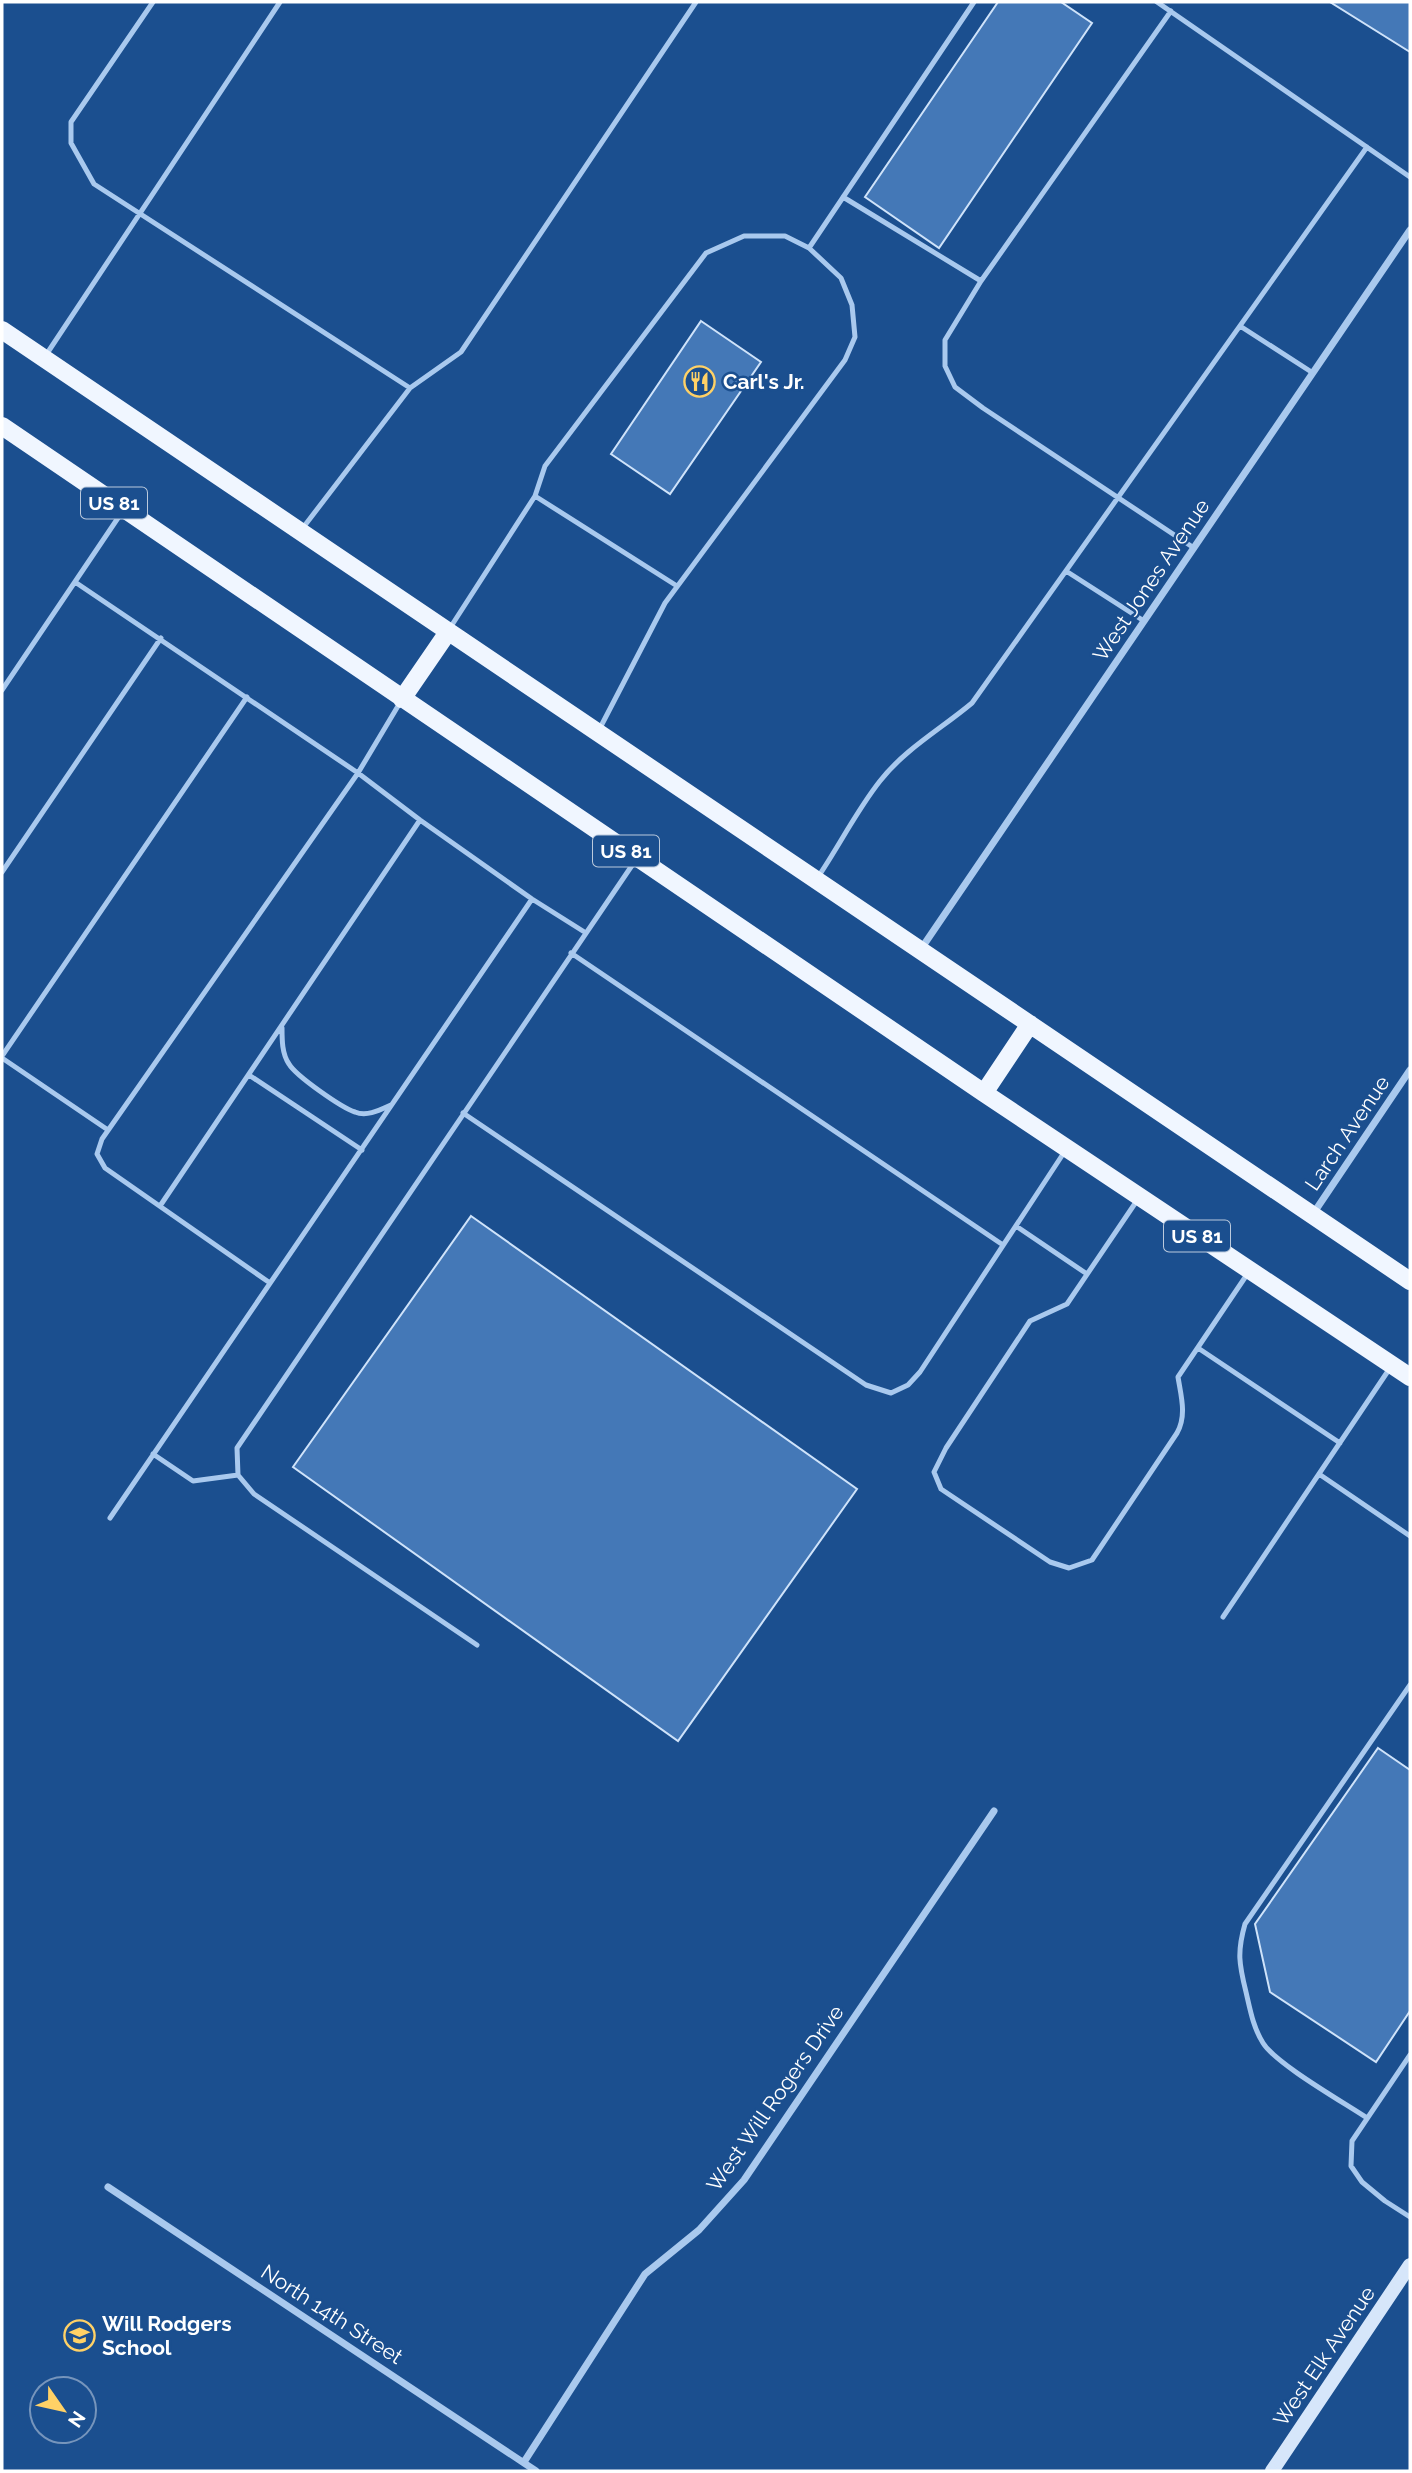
<svg xmlns="http://www.w3.org/2000/svg" width="1412" height="2473" font-family="Raleway,sans-serif">
<style>
.building{fill:#4478b7;stroke:#cfe3fa;stroke-width:2}
.lines{fill:none;stroke-linecap:round;stroke-linejoin:round}
.lane{stroke:#a9c9ee;stroke-width:5}
.street{stroke:#a9c9ee;stroke-width:7}
.secondary{stroke:#d6e6fa;stroke-width:14}
.primary{stroke:#f0f6ff;stroke-width:18}
.labels{text-anchor:middle;dominant-baseline:central;stroke-width:5;stroke-linejoin:round;paint-order:stroke}
.shield{fill:#1b4f8f;stroke:#bbcadd;stroke-width:2}
.shield-label{font-size:19px;font-weight:bold;fill:#fff}
.poi-label{font-size:21px;font-weight:bold;fill:#fff;stroke:#1b4f8f;text-anchor:start}
.street-label{font-size:21px;fill:#fff;stroke:#1b4f8f}
</style>
<rect width="100%" height="100%" fill="#1b4f8f"/>
<path class="building" d="M998 2H1061L1092 23 939 248 865 197Z
M1330 2H1410V52Z
M701 321 761 362 670 494 611 454Z
M471 1216 857 1489 678 1741 293 1467Z
M1378 1748 1410 1770V2011L1376 2062 1270 1992 1255 1924Z"/>
<g class="lines">
<path class="lane" d="M153 2 71 122V143L94 184 410 388
M1157 2 1410 177
M843 197 981 281 1171 11
M981 281 945 340V366L955 387 983 408 1194 548
M1240 326 1313 373
M46 355 280 2
M535 496 677 586
M302 529 410 388 461 352 696 2
M1066 571 1144 621
M75 582 358 773 420 820 532 899 586 933
M450 628 535 496 545 466 706 253 744 236H785L809 248 974 2
M2 690 122 512
M600 728 665 603 845 360 855 337 852 305 841 278 809 248
M2 872 161 638
M818 877C839 846 857 810 880 781 905 749 941 729 972 703L1367 147
M571 953 1003 1245
M282 1028C282 1040 282 1054 289 1064 296 1076 342 1108 355 1112 367 1117 380 1110 391 1105
M2 1056 247 697
M2 1058 108 1130
M249 1075 362 1150
M463 1113 866 1385 891 1393 908 1385 920 1372 1065 1151
M1138 1199 1067 1304 1030 1321 946 1448 934 1472 941 1489 1050 1562 1069 1568 1092 1560 1177 1433C1187 1415 1181 1396 1178 1377L1248 1273
M160 1206 420 820
M1016 1226 1087 1274
M270 1283 105 1168 97 1154 102 1139 358 773 401 701
M1198 1348 1340 1443
M153 1454 193 1481 238 1475
M1319 1474 1410 1536
M110 1518 532 899
M1223 1617 1390 1368
M477 1645 254 1494 238 1475 237 1448 635 861
M1410 2055 1352 2141 1351 2166 1362 2182 1385 2201 1410 2217
M1367 2118C1343 2102 1276 2064 1263 2043 1253 2027 1250 2009 1246 1992 1239 1964 1237 1952 1245 1924L1410 1685"/>
<path class="street" d="M921 949 1410 230
M1313 1214 1410 1070
M108 2187 536 2471
M524 2462 645 2274 699 2230 744 2180 994 1811"/>
<path class="secondary" d="M1272 2471 1410 2265"/>
<path class="primary" d="M2 330 1410 1281
M2 426 984 1093 1410 1377
M402 699 448 632
M984 1093 1030 1024"/>
</g>
<defs>
<symbol id="restaurant-ring" viewBox="-11 -11 22 22"><circle r="9.5" fill="#1b4f8f" stroke="#ffd166" stroke-width="1.5"/><path d="M-5-6h1v4h1v-4h1v4h1v-4h1v5L-1.5 .5V6h-2V.5L-5-1ZM5-6V6H3V1.5H1.5Q1.5-4 5-6Z" fill="#ffd166"/></symbol>
<symbol id="school-ring" viewBox="-11 -11 22 22"><circle r="9.5" fill="#1b4f8f" stroke="#ffd166" stroke-width="1.5"/><path d="M0-5L7-2L0 1L-7-2ZM-4 1L0 2.5L4 1V4Q0 6-4 4Z" fill="#ffd166"/></symbol>
</defs>
<g fill-rule="evenodd">
<use href="#restaurant-ring" x="682" y="364" width="35" height="35"/>
<use href="#school-ring" x="62" y="2318" width="35" height="35"/>
</g>
<g class="labels">
<g class="shield">
<rect x="81" y="487.5" width="66" height="31" rx="5"/>
<rect x="593" y="835.5" width="66" height="31" rx="5"/>
<rect x="1164" y="1220.5" width="66" height="31" rx="5"/>
</g>
<g class="shield-label">
<text x="114" y="503">US 81</text>
<text x="626" y="851">US 81</text>
<text x="1197" y="1236">US 81</text>
</g>
<g class="poi-label">
<text x="723" y="381">Carl's Jr.</text>
<text x="102" y="2323">Will Rodgers<tspan x="102" dy="24">School</tspan></text>
</g>
<g class="street-label">
<text transform="translate(1151 580) rotate(-56)">West Jones Avenue</text>
<text transform="translate(1347 1133) rotate(-56)">Larch Avenue</text>
<text transform="translate(775 2098) rotate(-55)">West Will Rogers Drive</text>
<text transform="translate(332 2314) rotate(33)">North 14th Street</text>
<text transform="translate(1324 2356) rotate(-56)">West Elk Avenue</text>
</g>
</g>
<rect width="1412" height="2473" fill="none" stroke="#ffffff" stroke-width="7"/>
<g transform="translate(63 2410) rotate(124)"><circle r="33" fill="#1b4f8f" stroke="#7695bc" stroke-width="2"/>
<path d="M0-5L12 26L0 18L-12 26Z" fill="#ffd166"/>
<text y="-10" font-size="19" font-weight="bold" text-anchor="middle" fill="#ffffff">N</text>
</g>
</svg>
